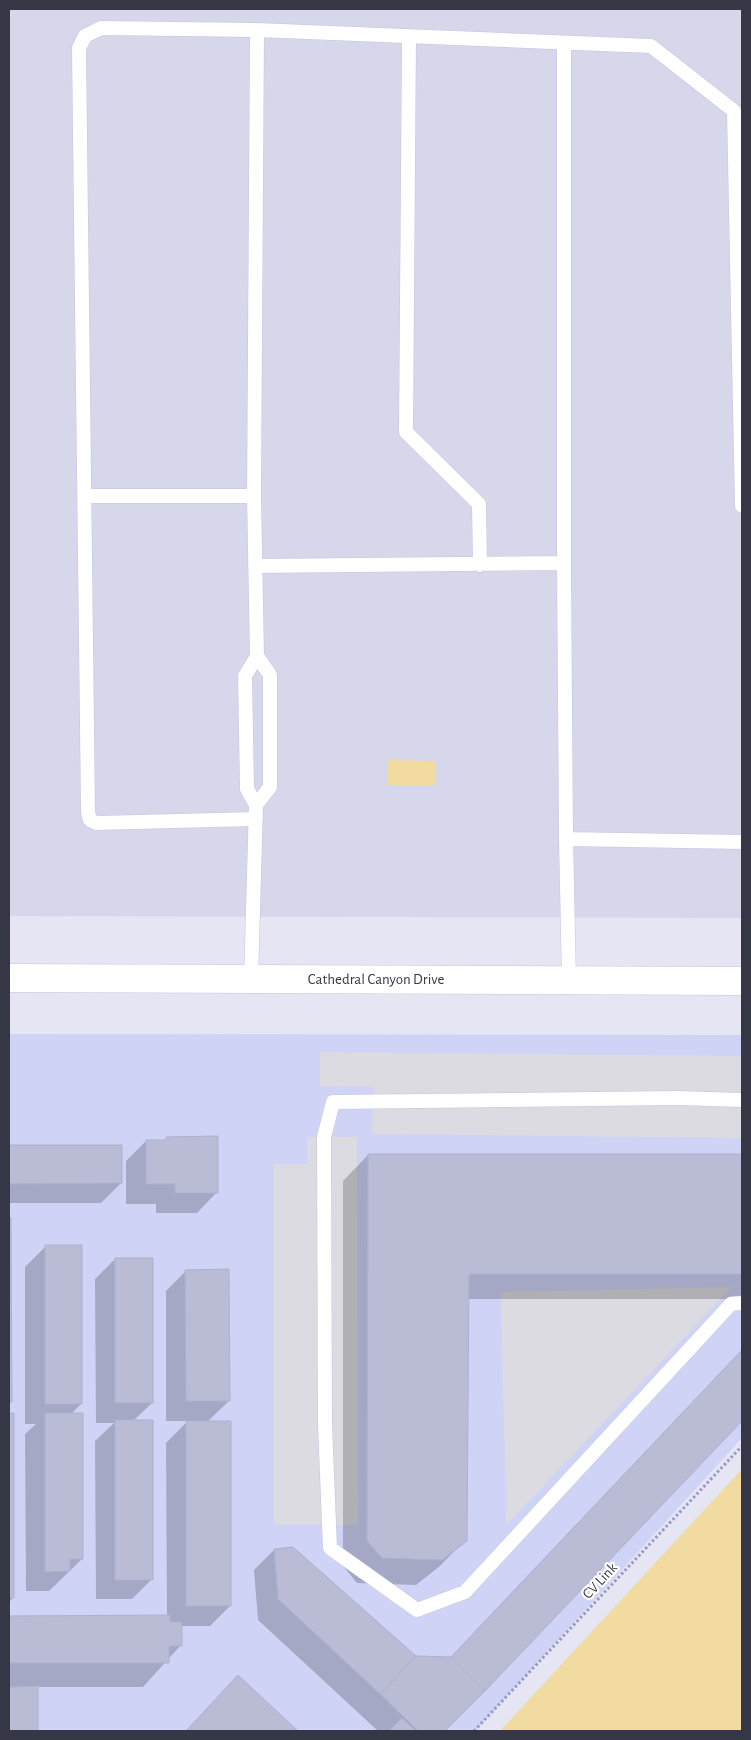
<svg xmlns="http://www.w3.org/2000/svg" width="751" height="1740" font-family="'Alegreya Sans',sans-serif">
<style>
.residential{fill:#d7d7eb}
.commercial{fill:#cfd3f6}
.parking{fill:#dbdbe1}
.water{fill:#f1dba0}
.shadow{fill:#0003}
.building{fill:#babcd5;stroke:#adb0d0}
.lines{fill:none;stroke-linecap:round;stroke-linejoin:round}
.service-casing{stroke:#c5c5dd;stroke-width:15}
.tertiary-casing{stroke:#c5c5dd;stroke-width:29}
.path{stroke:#999ac1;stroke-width:3;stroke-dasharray:2.5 2.5;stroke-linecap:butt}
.service{stroke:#fff;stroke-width:14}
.tertiary{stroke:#fff;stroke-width:28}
.labels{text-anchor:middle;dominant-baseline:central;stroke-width:4.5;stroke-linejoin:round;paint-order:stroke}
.street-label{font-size:15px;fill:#353646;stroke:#fff}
</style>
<rect width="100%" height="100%" fill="#e5e5f3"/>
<path class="residential" d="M9 9H742V918L9 916Z"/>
<path class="commercial" d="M9 1034 742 1035V1438L475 1731H9Z"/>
<path class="parking" d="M320 1052 742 1056V1138L372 1134 373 1087 320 1086Z
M307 1137H357L358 1525H274V1164H307Z
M732 1287 506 1525 501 1292Z"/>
<path class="water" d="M387 760 436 761V785H387Z
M742 1469V1731H500Z"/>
<path class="shadow" d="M167 1138 217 1192 197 1213H156V1204H126V1161L146 1141H163Z
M9 1146H121V1183L101 1203H9Z
M368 1155 742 1156V1299H468L465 1540 440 1566 416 1585 357 1583 343 1566V1181Z
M9 1220 11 1402 9 1404Z
M45 1247 81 1404 71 1414 82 1559 49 1591H26L25 1434 36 1424H25V1267Z
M115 1259 152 1403 133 1421 152 1579 132 1599H96L95 1441 114 1423H96L95 1279Z
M186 1271 229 1401 207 1422 230 1606 210 1626H181V1645L143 1687H36L37 1731H9V1617H167L166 1443 188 1421H166V1291Z
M742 1350V1419L443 1731H378L258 1620 254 1570 274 1550 416 1657 450 1658Z
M9 1415H13V1598L9 1602Z
M238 1677 296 1731H186Z"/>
<path class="building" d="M218 1136V1193H175V1184H146V1140H166V1137Z
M9 1145H122V1183L9 1184Z
M368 1154H742V1274H469L467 1541 442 1560 382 1558 367 1541Z
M9 1218H11L12 1402H9Z
M45 1245H82V1404H45Z
M115 1258H153V1403H115Z
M229 1269 230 1401H186L185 1270Z
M742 1350V1421L485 1691 451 1657Z
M9 1413H14V1598H9Z
M45 1413H83V1559H70V1571L45 1572Z
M115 1420H153V1580H115Z
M186 1421H231V1606H186Z
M293 1547 416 1656 380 1694 278 1599 274 1549Z
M170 1615V1622H182V1646H169V1663H9V1616Z
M416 1656 451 1657 485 1691 445 1731H418L380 1694Z
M238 1675 298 1731H186Z
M38 1686V1731H9V1687Z
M402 1718 416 1731H389Z"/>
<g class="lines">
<defs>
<path id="service" d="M409 37 406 432 479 504 480 565
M564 43V563
M85 496H254
M255 566 564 563 566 839
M256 805 270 787V675L257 656
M256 819 96 823 90 820 88 812 79 48 85 36 101 28 257 30
M251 979 256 805 247 789 245 676 257 656 254 496 257 30 651 46 734 111 742 506
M569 980 566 839 742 842
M742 1100 677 1098 333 1102 324 1137 325 1425 330 1548 417 1610 465 1592 731 1304 742 1303"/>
<path id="tertiary" d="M9 978 742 981"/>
</defs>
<use href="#service" class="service-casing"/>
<use href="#tertiary" class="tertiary-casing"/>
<path class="path" d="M474 1731 742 1446"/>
<use href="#service" class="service"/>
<use href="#tertiary" class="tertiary"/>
</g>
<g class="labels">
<g class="street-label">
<text x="376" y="979">Cathedral Canyon Drive</text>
<text transform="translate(600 1581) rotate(-47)">CV Link</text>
</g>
</g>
<rect width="751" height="1740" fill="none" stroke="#353646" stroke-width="20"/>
</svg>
